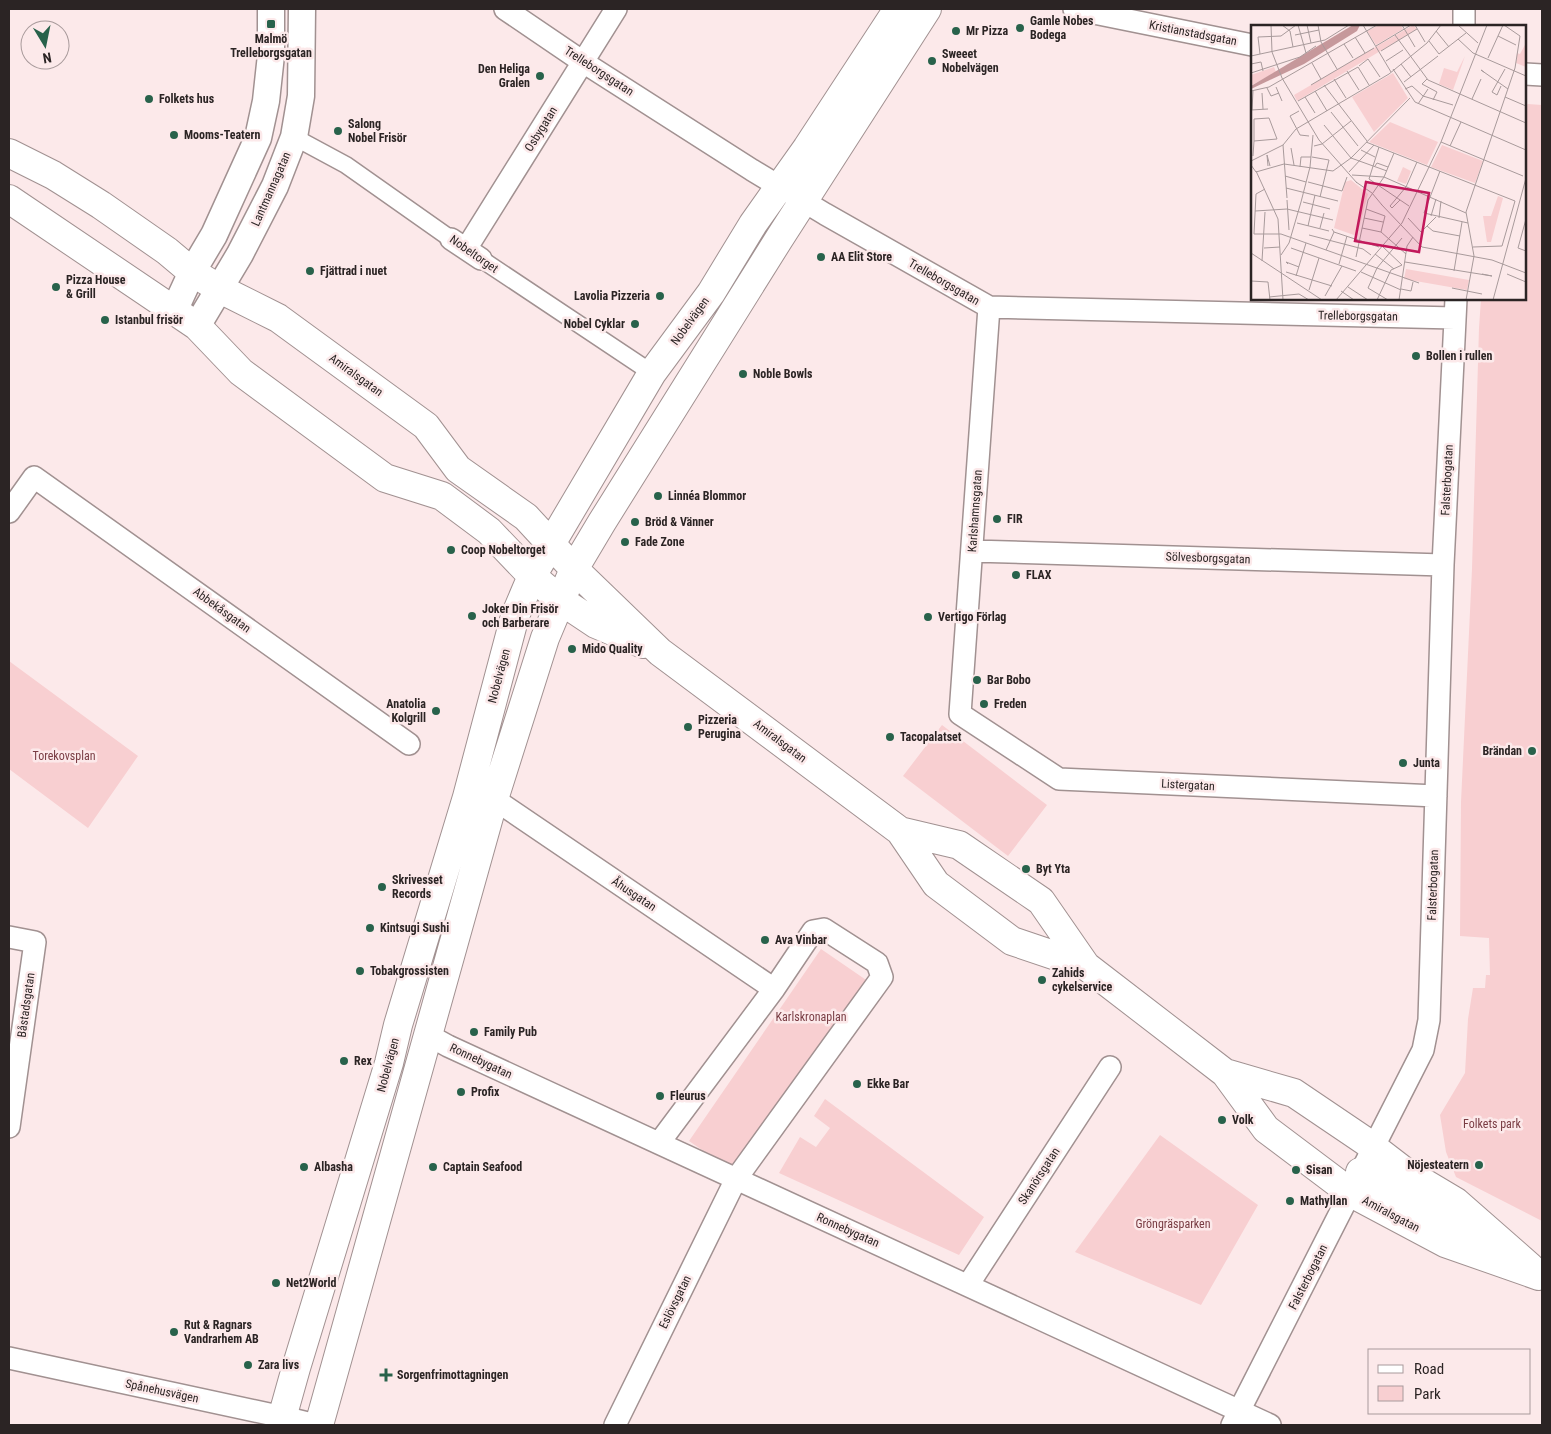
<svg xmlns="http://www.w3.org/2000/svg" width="1551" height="1434" font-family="'Roboto Condensed',sans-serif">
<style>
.green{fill:#f8cfd1}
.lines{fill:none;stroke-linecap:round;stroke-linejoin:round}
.pedestrian-casing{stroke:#a19191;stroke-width:19}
.minor-casing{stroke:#a19191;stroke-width:24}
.tertiary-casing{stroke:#a19191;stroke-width:29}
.secondary-casing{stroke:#a19191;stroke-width:30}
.pedestrian{stroke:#fff;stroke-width:16}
.minor{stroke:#fff;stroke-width:21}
.tertiary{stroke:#fff;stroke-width:26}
.secondary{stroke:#fff;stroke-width:28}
.poi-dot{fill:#28624b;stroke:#fce9ea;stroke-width:2}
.labels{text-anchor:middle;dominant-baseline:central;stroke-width:5;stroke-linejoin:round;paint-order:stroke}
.poi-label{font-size:12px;font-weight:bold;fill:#2b2424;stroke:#fce9ea;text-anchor:start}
.street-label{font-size:12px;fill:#2b2424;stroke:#fce9ea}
.park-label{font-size:12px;fill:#793c43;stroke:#fce9ea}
.inset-road{fill:none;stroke:#a89a9b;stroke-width:1}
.view{fill:#c2185b;fill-opacity:0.15;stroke:#c2185b;stroke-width:2.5}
.inset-edge{fill:none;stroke:#2b2424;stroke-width:2.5}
</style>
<rect width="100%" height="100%" fill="#fce9ea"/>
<path class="green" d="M1528 104 1542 105V1221L1456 1177 1446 1152 1440 1115 1465 1073 1468 1019 1473 988H1485L1486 975H1490L1489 938 1460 936 1461 802 1472 569 1479 328 1481 299H1525V106Z
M9 661 138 756 88 828 9 769Z
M942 725 1047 805 1008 856 903 776Z
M821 949 872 984 740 1176 689 1141Z
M825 1099 984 1217 959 1255 779 1173 800 1137 816 1147 830 1128 814 1116Z
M1160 1135 1258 1205 1201 1305 1075 1252Z"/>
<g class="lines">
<defs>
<path id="pedestrian" d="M294 137 346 165 451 239
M481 259 652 373"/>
<path id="minor" d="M505 9 583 62 752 170 825 214 989 307 1455 318
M1074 9 1252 45
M1464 9V26
M1525 74 1542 75
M451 239 481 259
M466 249 616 9
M989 307 960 714 1059 779 1436 796
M9 512 34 477 409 744
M972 551 1443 565
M494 799 774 989
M9 937 35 942 9 1127
M428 1035 448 1046 1270 1425
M968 1285 1110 1067
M9 1358 283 1417 316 1425
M615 1425 736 1179 882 977 877 963 824 929 813 931 774 989 659 1143
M1232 1425 1423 1050 1429 1020 1443 565 1456 299"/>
<path id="tertiary" d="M174 311 192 272 214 235 258 138 266 101 271 55V9
M197 326 240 254 275 186 294 137 301 96 302 9"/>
<path id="secondary" d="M9 153 53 175 101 205 167 251 192 272 220 289 278 318 426 426 458 469 526 517 574 569 660 652 900 831 936 884 1012 941 1086 966
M9 199 197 326 241 372 385 478 442 496 489 531 532 576 560 600 596 624 643 644
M900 831 959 845 1041 901 1086 966 1225 1073 1266 1129 1351 1193 1445 1243 1539 1276
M1225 1073 1294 1093 1365 1141 1404 1171 1456 1202 1530 1267
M1360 1172 1403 1195 1483 1242
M280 1425 296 1368 389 1063 398 1025 467 797 515 616 532 576 652 373 711 293 753 224 807 148 898 9
M319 1425 494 799 545 638 574 569 602 522 779 239 927 9"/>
</defs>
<use href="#pedestrian" class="pedestrian-casing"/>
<use href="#minor" class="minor-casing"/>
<use href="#tertiary" class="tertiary-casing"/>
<use href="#secondary" class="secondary-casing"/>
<use href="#pedestrian" class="pedestrian"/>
<use href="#minor" class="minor"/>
<use href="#tertiary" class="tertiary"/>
<use href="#secondary" class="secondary"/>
</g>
<g class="poi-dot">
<rect x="266" y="19" width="10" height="10" rx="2.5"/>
<circle cx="1020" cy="28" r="5"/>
<circle cx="956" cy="31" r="5"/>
<circle cx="932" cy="61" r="5"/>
<circle cx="540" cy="76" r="5"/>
<circle cx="149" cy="99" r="5"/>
<circle cx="338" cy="131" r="5"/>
<circle cx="174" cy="135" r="5"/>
<circle cx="821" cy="257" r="5"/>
<circle cx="310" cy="271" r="5"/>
<circle cx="56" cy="287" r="5"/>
<circle cx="660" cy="296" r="5"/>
<circle cx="105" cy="320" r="5"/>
<circle cx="635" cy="324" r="5"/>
<circle cx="1416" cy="356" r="5"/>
<circle cx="743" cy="374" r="5"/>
<circle cx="658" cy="496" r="5"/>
<circle cx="997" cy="519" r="5"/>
<circle cx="635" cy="522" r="5"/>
<circle cx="625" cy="542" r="5"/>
<circle cx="451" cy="550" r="5"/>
<circle cx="1016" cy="575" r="5"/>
<circle cx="472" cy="616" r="5"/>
<circle cx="928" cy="617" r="5"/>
<circle cx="572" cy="649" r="5"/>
<circle cx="977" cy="680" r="5"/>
<circle cx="984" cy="704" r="5"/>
<circle cx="436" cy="711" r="5"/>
<circle cx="688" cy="727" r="5"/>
<circle cx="890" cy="737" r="5"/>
<circle cx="1532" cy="751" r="5"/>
<circle cx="1403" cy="763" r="5"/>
<circle cx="1026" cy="869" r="5"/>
<circle cx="382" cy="887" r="5"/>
<circle cx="370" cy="928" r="5"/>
<circle cx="765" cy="940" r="5"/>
<circle cx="360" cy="971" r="5"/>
<circle cx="1042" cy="980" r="5"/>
<circle cx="474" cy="1032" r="5"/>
<circle cx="344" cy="1061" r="5"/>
<circle cx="857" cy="1084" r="5"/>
<circle cx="461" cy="1092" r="5"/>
<circle cx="660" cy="1096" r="5"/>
<circle cx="1222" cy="1120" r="5"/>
<circle cx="1479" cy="1165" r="5"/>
<circle cx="304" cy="1167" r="5"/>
<circle cx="433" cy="1167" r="5"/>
<circle cx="1296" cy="1170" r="5"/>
<circle cx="1290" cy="1201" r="5"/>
<circle cx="276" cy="1283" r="5"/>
<circle cx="174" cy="1332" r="5"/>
<circle cx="248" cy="1365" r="5"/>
<path d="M383.5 1367.5h5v5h5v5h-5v5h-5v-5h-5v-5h5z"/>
</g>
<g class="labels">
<g class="poi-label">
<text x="1030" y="21">Gamle Nobes<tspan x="1030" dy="14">Bodega</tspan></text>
<text x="966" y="31">Mr Pizza</text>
<text x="271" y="39" text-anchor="middle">Malmö<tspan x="271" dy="14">Trelleborgsgatan</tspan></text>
<text x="942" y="54">Sweeet<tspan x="942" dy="14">Nobelvägen</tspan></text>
<text x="530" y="69" text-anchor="end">Den Heliga<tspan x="530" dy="14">Gralen</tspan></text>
<text x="159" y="99">Folkets hus</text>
<text x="348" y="124">Salong<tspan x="348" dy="14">Nobel Frisör</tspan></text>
<text x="184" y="135">Mooms-Teatern</text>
<text x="831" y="257">AA Elit Store</text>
<text x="320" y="271">Fjättrad i nuet</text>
<text x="66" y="280">Pizza House<tspan x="66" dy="14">&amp; Grill</tspan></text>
<text x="650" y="296" text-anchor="end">Lavolia Pizzeria</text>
<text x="115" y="320">Istanbul frisör</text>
<text x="625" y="324" text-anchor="end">Nobel Cyklar</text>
<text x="1426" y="356">Bollen i rullen</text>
<text x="753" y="374">Noble Bowls</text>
<text x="668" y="496">Linnéa Blommor</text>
<text x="1007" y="519">FIR</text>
<text x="645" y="522">Bröd &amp; Vänner</text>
<text x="635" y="542">Fade Zone</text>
<text x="461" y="550">Coop Nobeltorget</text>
<text x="1026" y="575">FLAX</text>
<text x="482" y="609">Joker Din Frisör<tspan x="482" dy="14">och Barberare</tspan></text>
<text x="938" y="617">Vertigo Förlag</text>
<text x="582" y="649">Mido Quality</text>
<text x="987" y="680">Bar Bobo</text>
<text x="426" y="704" text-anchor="end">Anatolia<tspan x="426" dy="14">Kolgrill</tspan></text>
<text x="994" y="704">Freden</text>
<text x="698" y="720">Pizzeria<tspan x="698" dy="14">Perugina</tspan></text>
<text x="900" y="737">Tacopalatset</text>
<text x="1522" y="751" text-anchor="end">Brändan</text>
<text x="1413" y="763">Junta</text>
<text x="1036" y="869">Byt Yta</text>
<text x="392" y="880">Skrivesset<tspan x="392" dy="14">Records</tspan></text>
<text x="380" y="928">Kintsugi Sushi</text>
<text x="775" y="940">Ava Vinbar</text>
<text x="370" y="971">Tobakgrossisten</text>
<text x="1052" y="973">Zahids<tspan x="1052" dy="14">cykelservice</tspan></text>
<text x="484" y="1032">Family Pub</text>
<text x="354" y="1061">Rex</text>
<text x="867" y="1084">Ekke Bar</text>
<text x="471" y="1092">Profix</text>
<text x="670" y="1096">Fleurus</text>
<text x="1232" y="1120">Volk</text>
<text x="1469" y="1165" text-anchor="end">Nöjesteatern</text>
<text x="314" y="1167">Albasha</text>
<text x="443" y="1167">Captain Seafood</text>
<text x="1306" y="1170">Sisan</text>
<text x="1300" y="1201">Mathyllan</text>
<text x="286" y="1283">Net2World</text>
<text x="184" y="1325">Rut &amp; Ragnars<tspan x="184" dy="14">Vandrarhem AB</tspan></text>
<text x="258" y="1365">Zara livs</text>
<text x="397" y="1375">Sorgenfrimottagningen</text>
</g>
<g class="street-label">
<text transform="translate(1193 33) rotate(11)">Kristianstadsgatan</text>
<text transform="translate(599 71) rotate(33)">Trelleborgsgatan</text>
<text transform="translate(541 129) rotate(-58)">Osbygatan</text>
<text transform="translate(271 189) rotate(-66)">Lantmannagatan</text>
<text transform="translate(474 254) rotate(35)">Nobeltorget</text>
<text transform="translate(944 282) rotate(30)">Trelleborgsgatan</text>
<text transform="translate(1358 316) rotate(1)">Trelleborgsgatan</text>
<text transform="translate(690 321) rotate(-54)">Nobelvägen</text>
<text transform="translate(356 375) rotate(36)">Amiralsgatan</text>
<text transform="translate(1447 480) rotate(-87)">Falsterbogatan</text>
<text transform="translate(975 511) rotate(-86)">Karlshamnsgatan</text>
<text transform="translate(1208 558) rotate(2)">Sölvesborgsgatan</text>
<text transform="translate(222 610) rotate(36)">Abbekåsgatan</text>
<text transform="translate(499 676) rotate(-75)">Nobelvägen</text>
<text transform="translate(780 741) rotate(37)">Amiralsgatan</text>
<text transform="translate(1188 785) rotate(3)">Listergatan</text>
<text transform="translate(1433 885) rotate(-88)">Falsterbogatan</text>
<text transform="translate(634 894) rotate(34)">Åhusgatan</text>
<text transform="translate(26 1005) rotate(-82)">Båstadsgatan</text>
<text transform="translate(481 1061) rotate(25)">Ronnebygatan</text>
<text transform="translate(388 1065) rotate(-75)">Nobelvägen</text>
<text transform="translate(1039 1176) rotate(-57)">Skanörsgatan</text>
<text transform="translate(1391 1214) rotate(28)">Amiralsgatan</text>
<text transform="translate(848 1230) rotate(24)">Ronnebygatan</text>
<text transform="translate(1308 1277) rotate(-63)">Falsterbogatan</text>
<text transform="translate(675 1302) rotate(-64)">Eslövsgatan</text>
<text transform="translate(162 1391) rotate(12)">Spånehusvägen</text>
</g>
<g class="park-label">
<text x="64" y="756">Torekovsplan</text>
<text x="811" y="1017">Karlskronaplan</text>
<text x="1492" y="1124">Folkets park</text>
<text x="1173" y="1224">Gröngräsparken</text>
</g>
</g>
<g transform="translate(1251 25)">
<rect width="275" height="275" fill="#fce9ea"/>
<path d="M128 0H150L152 4 125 20 116 6ZM162 0 166 4 46 76 43 70ZM275 18V42L265 38 266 28 269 29ZM214 31 202 65 188 59 193 43 206 47ZM23 42 25 47 1 60 0 50ZM142 48 157 73 123 107 101 72ZM139 97 187 117 176 140 118 117ZM191 120 232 136 224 158 180 142ZM152 142 160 146 155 159 146 156ZM100 155 117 169 106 211 83 203 94 157ZM247 171 252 173 240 217H236L232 191H240ZM155 244 218 255 216 265 153 254Z" fill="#f8cfd1"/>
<path d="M102 0H109L106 6 53 39 0 64V61Z" fill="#c6989b"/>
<path class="inset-road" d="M20 0 21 27 31 53M31 0 39 6 42 22M47 0 55 28M56 0 60 18M67 0 70 17 86 44M112 0 140 47M151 0 164 22M164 0 174 17M207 0 227 18M185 6 198 22M44 10 68 5M144 10 177 55 275 98M247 11 265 20M7 12 30 11 45 0M7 12 9 29M104 12 114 28M207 14 222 28M178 16 188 29 215 8M93 19 102 33M125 21 160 0M130 26 166 4M222 28 275 51M0 31 74 15 98 0M237 33 252 0M135 36 152 25M61 38 70 54M0 39 10 37 12 46M150 39 160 52M108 41 117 34 129 52M107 42 118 60M142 44 164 77 275 125M96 46 108 65M233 47 230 45 257 64M0 48 49 32 65 21M31 53 68 115 106 158M83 54 95 73M176 54 171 59 186 67 182 75M153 57 187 31M60 60 123 23M73 60 116 116M250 61 246 70 241 67 254 44M25 62 31 76M16 63 20 71 28 68M154 64 161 61 172 71 202 80M0 66 18 62 126 0M64 66 76 86M11 68 12 84M54 72 64 88M254 72 275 81M221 74 230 54M47 76 107 42M167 79 177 64M0 85 17 84M1 85 2 66M48 86 39 91 49 110 58 111M80 87 107 121M18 93 26 114 3 116V94ZM73 100 100 133M115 117 264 176 251 221 222 222M190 117 272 151M32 120 36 173M63 121 71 119 100 96M199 121 210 97M128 122 118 154 158 181M40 123 43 140M110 125 124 132M2 131 3 116M61 132 78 135 69 172M100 133 136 146M0 136 32 120 45 104 138 49 176 18 190 0M0 140 5 147 33 139 82 146 100 133 159 73M17 141 16 130 19 141M124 141 126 138 137 142M49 142 50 132H60M5 146 27 194 32 275M189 146 173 188 217 198M98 147 123 120M101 150 133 152 215 188M34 151 55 157M57 157 91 166 96 152M105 157 121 168 131 180M155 162 166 137M35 163 87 176M14 164 5 169 3 209H30L168 258M36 175 38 205M149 175 141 183 139 181 155 162M52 177 79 184M130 179 171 222 241 235 275 248M115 184 134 191 130 207M4 186 36 184 82 195M180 191 185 174M113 193 132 197M157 193 170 207 185 192M188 193 190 176M275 194 267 223 275 226M46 198 78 206M57 201 64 170M176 201 182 206 209 211M69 203 73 188M111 203 130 207 155 229M83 207 128 222M58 210 112 224 120 230M13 223 29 222M40 223 105 246M75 225 83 207 81 204M0 228 71 275M124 229 143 244M30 230 38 218 50 177 59 142 62 110M105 232 117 175 133 152 143 128M11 236 14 187M154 237 241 251 231 249M37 239 35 237 48 242M88 239 96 211M203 246 211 197M35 247 81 261M110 247 150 265M256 249 275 257M45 251 55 218M0 256 17 257 19 275M97 262 117 275M201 263 231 269M150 264 160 266 162 257M58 265 68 233M90 266 103 275M74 271 91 241M18 272 48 269 58 275M85 275 151 198 190 117 236 0M126 275 140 245 151 240 131 221M137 275 117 263 126 243 151 213M148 275 156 221 162 212M215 275 223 231 215 187 264 43 269 11 253 0M242 275 275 153"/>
<path class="view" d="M115 157 178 168 168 227 104 216Z"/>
<rect width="275" height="275" class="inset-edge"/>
</g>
<rect width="1551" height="1434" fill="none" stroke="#2b2424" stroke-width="20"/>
<rect x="1368" y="1349" width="162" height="65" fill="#fce9ea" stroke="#a89a9b"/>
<rect x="1378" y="1365" width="25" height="8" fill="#ffffff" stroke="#a89a9b"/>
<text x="1414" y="1374" font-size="15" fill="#2b2424">Road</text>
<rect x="1378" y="1386" width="25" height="15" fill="#f8cfd1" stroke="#a89a9b"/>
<text x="1414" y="1399" font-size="15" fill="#2b2424">Park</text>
<g transform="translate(45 45) rotate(170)"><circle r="24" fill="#fce9ea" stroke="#a89a9b"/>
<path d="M0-4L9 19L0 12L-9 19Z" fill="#28624b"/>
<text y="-8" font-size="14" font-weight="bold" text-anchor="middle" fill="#2b2424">N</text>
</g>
</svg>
